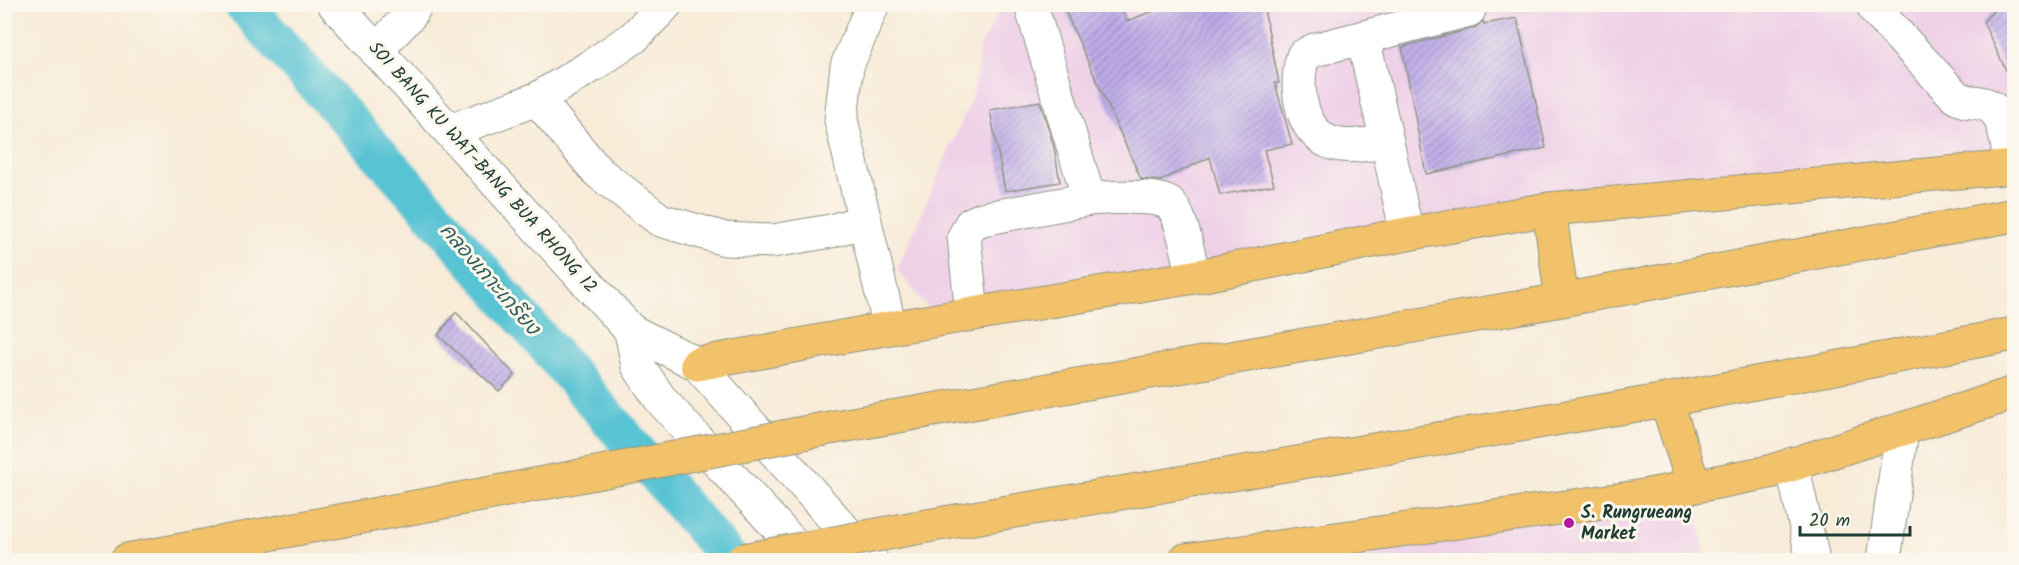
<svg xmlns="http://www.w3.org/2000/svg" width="2019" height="565" viewBox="0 0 2019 565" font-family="Kalam,'Playpen Sans Thai',sans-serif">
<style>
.built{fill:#eed0e7}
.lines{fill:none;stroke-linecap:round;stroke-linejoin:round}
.canal{stroke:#58c3d3;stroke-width:39}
.building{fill:url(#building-hatch)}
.minor-casing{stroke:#8c9486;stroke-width:35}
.major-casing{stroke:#8c9486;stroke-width:35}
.minor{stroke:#fff;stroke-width:33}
.major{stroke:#f2c26a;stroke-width:33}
.major-bridge-casing{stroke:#8c9486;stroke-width:35;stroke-linecap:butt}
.major-bridge{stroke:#f2c26a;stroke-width:33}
.poi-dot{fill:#b5179e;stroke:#fbf7ec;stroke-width:2}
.labels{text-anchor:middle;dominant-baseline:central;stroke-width:6;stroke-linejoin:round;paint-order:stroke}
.street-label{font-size:18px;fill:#1f3d34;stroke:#fbf7ec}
.poi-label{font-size:18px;font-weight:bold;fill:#1f3d34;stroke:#fbf7ec;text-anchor:start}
.water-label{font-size:20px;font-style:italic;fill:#2d5e5c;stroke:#fbf7ec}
</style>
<defs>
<pattern id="building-hatch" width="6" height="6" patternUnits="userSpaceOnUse" patternTransform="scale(1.5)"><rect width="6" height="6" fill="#beace8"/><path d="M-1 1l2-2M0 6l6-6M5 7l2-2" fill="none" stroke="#9a8dbd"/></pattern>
</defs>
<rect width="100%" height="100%" fill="#fbf7ec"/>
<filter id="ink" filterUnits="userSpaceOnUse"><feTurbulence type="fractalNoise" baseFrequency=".0167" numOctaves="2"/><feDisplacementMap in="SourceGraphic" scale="12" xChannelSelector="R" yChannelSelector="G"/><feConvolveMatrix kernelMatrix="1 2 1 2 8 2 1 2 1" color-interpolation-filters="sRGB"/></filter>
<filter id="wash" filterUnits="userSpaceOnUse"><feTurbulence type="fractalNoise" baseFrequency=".008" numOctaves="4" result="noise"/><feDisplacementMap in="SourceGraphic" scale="24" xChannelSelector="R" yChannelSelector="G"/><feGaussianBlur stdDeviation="1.35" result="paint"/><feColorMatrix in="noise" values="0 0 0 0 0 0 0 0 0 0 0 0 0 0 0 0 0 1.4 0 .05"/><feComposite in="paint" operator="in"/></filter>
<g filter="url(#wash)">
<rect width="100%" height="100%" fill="#f8ebd8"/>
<!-- built -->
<g class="built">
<path d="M1003 5H2014V168L1485 220 938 320 897 270 971 100 977 73 979 48Z"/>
<path d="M1694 486 1705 560H1185Z"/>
</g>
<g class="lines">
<!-- canal -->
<path class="canal" d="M243 4 427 207 730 560"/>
</g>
<g id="blocks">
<!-- building -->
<g class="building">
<path d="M1062 4H1120L1127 21 1172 4H1263L1279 83H1275L1292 144 1264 150 1274 185 1220 195 1210 157 1160 181 1141 179Z"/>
<path d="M2000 4H2014V87L1983 22Z"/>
<path d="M1517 18 1546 148 1426 174 1402 47 1474 28 1483 21 1484 24Z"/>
<path d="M1040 101 1054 147 1060 182 1005 191 990 110Z"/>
<path d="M456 312 515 375 499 391 438 335Z"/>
</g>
</g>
</g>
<g filter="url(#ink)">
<use href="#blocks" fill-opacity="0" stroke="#8c9486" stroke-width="1.5"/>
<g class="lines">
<!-- minor casing -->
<g class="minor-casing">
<g id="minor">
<path d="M334 4 631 331 697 364 871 560"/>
<path d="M873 4 847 66 841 120 890 328"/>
<path d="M1875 10 1955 96C1968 105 1975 100 1987 105 2007 113 2007 149 2011 167"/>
<path d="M1033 12 1089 199C1107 198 1153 194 1168 203 1182 211 1189 260 1194 277"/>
<path d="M1363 38 1387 142"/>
<path d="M376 51 410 15 416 4"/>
<path d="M537 99 598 172 660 220 725 239 773 241 831 231 865 221"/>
<path d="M450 131 537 99 593 65 634 37 666 4"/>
<path d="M1407 234 1387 142C1373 143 1355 147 1341 145 1301 141 1293 88 1303 56L1314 50 1469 10"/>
<path d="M972 314 964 237 971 224 982 219 1089 199"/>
<path d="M631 331 638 366 661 400 808 560"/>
<path d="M1792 464 1813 560"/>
<path d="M1884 560 1902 429"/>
</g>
</g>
<!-- major casing -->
<g class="major-casing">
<g id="major">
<path d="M1549 209 1562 300"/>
<path d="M697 364 890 328 1194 277 1407 234 1549 209 2014 167"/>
<path d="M1666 400 1694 486"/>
<path d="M824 429 1562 300 2014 215"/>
<path d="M915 528 1666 400 2014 334"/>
<path d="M127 560 492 493"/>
<path d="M1185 560 1638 497 1769 472 2014 393"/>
</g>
</g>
<!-- minor -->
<use href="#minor" class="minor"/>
<!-- major -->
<use href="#major" class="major"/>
<!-- major-bridge casing -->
<g class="major-bridge-casing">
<g id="major-bridge">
<path d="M492 493 824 429"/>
<path d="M743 560 915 528"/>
</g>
</g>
<!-- major-bridge -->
<use href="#major-bridge" class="major-bridge"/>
</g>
</g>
<!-- markers -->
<circle class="poi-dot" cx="1569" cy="523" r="6"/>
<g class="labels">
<!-- street labels -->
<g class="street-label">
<text transform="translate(482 168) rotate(48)">SOI BANG KU WAT-BANG BUA RHONG 12</text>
</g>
<!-- poi labels -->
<g class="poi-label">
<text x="1581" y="513">S. Rungrueang<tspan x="1581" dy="21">Market</tspan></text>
</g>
<!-- water labels -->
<g class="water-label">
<text transform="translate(489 280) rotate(49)">คลองเกาะเกรียง</text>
</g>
</g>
<!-- margin -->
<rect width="2019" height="565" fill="none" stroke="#fbf7ec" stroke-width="24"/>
<!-- scale -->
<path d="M1800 526v9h110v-9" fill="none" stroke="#1f3d34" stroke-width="3"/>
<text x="1809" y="526" font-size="18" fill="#1f3d34" stroke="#fbf7ec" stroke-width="4.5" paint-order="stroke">20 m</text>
</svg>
